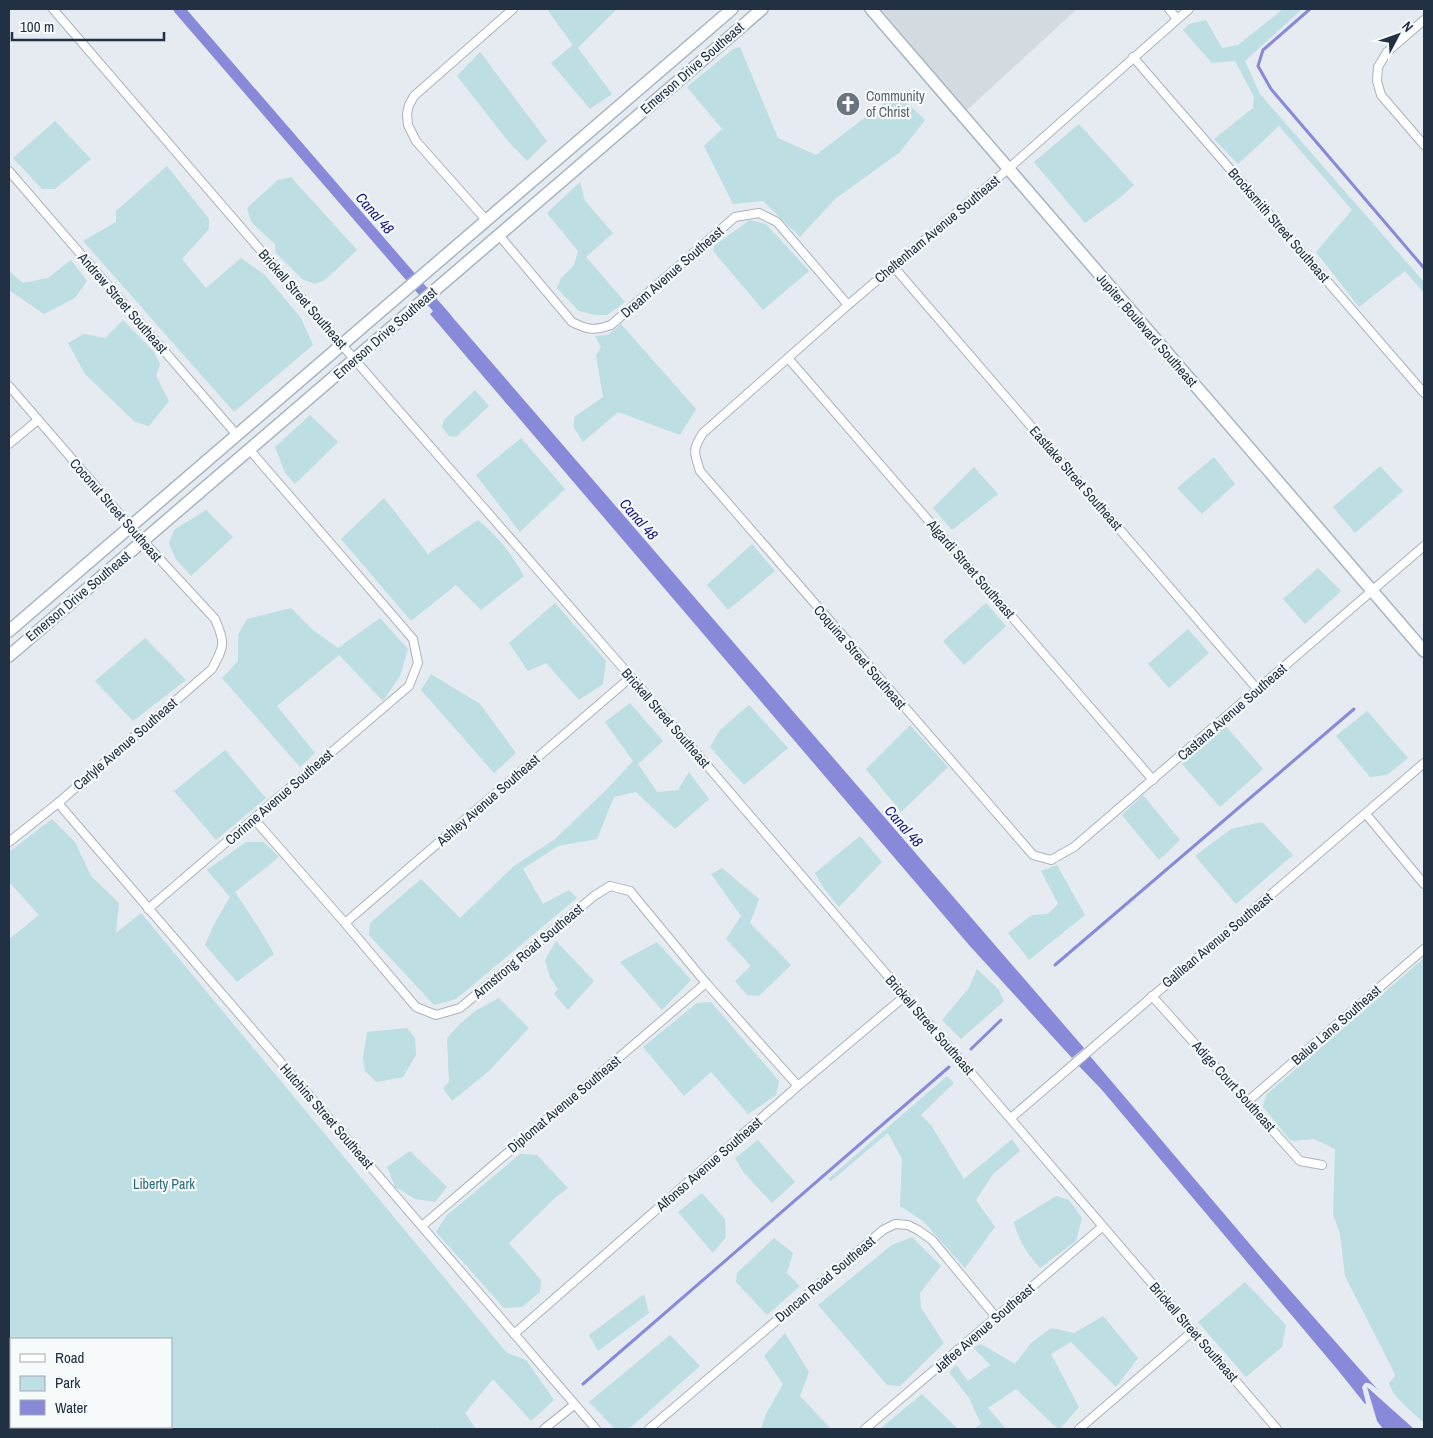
<svg xmlns="http://www.w3.org/2000/svg" width="1433" height="1438" viewBox="0 0 1433 1438" font-family="'Archivo Narrow',sans-serif">
<style>
.built{fill:#d3dbe0}
.green{fill:#bddee2;fill-rule:evenodd}
.water{fill:#8989d9}
.lines{fill:none;stroke-linecap:round;stroke-linejoin:round}
.stream{stroke:#8989d9;stroke-width:3}
.canal{stroke:#8989d9;stroke-width:11}
.street-casing{stroke:#aab3bc;stroke-width:10}
.secondary-casing{stroke:#a8b5c2;stroke-width:14}
.street{stroke:#fff;stroke-width:8}
.secondary{stroke:#fff;stroke-width:11}
.labels{text-anchor:middle;dominant-baseline:central;stroke-width:4.5;stroke-linejoin:round;paint-order:stroke}
.street-label{font-size:14px;fill:#223044;stroke:#f7fafb}
.worship-label{font-size:14px;fill:#5b616d;stroke:#f7fafb;text-anchor:start}
.park-label{font-size:14px;fill:#286b7f;stroke:#f7fafb}
.water-label{font-size:15px;font-style:italic;fill:#171587;stroke:#f7fafb}
</style>
<rect width="100%" height="100%" fill="#e5ebf0"/>
<!-- built -->
<path class="built" d="M881 9H1077L966 111Z"/>
<!-- green -->
<g class="green">
<path d="M549 9H617L578 48 612 94 590 109 551 63 573 45 548 11Z"/>
<path d="M1283 9H1302L1245 61 1260 94 1424 282V293L1405 271 1359 307 1316 252 1352 210 1279 126 1238 164 1214 139 1253 108 1254 97 1235 61 1212 63 1183 30 1189 24 1206 20 1222 48 1238 45Z"/>
<path d="M740 47 778 138 816 155 897 93 925 120 900 152 835 199 800 237 763 201 733 204 704 146 722 129 687 87 733 49Z"/>
<path d="M480 52 547 141 527 161 507 140 457 76Z"/>
<path d="M55 121 91 159 55 189H42L13 158Z"/>
<path d="M1079 124 1134 185 1117 200 1085 223 1034 162Z"/>
<path d="M167 166 209 219V229L182 259 206 288 241 258 265 275 301 318 313 345 234 412 83 241 116 222V211Z"/>
<path d="M291 177 357 250 325 280 315 284 302 279 276 253 275 244 251 222 247 208 278 180Z"/>
<path d="M580 182 585 201 613 233 586 257 625 302 607 315H595L579 311 557 288 561 278 574 265 578 251 547 213Z"/>
<path d="M750 220 766 224 809 271 763 310 713 251 715 245Z"/>
<path d="M71 260 87 281 75 298 44 314 9 290V271L23 283 48 278Z"/>
<path d="M123 320 154 352 160 364 156 376 169 401 149 426 135 422 85 374 68 343 84 334 105 338Z"/>
<path d="M621 324 696 409 680 435 618 412 583 442 574 428V417L603 397 596 355 601 347 595 336 608 335Z"/>
<path d="M475 390 489 406 456 437 449 436 442 427 444 420Z"/>
<path d="M310 415 338 442 295 484 285 473 275 447Z"/>
<path d="M521 438 565 489 520 532 476 475Z"/>
<path d="M1214 457 1235 484 1202 514 1177 488Z"/>
<path d="M1380 466 1403 491 1355 533 1333 507Z"/>
<path d="M974 467 998 494 952 530 933 508Z"/>
<path d="M384 498 428 554 478 520C498 537 511 553 524 576L481 610 456 585 411 621 341 539Z"/>
<path d="M206 510 233 537 191 576 175 558 169 543 174 530Z"/>
<path d="M752 544 775 571 728 610 707 585Z"/>
<path d="M1318 568 1341 591 1305 624 1283 599Z"/>
<path d="M555 603 606 661 603 684 579 700 546 663 528 671 509 643Z"/>
<path d="M986 603 1006 626 964 665 943 641Z"/>
<path d="M291 608 313 630 338 648 380 618 408 649 400 676 383 701 339 655 277 706 315 753 300 767 222 678 238 661V635L247 619Z"/>
<path d="M1188 629 1209 653 1169 688 1148 664Z"/>
<path d="M145 638 186 680 133 721 95 681Z"/>
<path d="M431 674 480 704 516 753 494 773 421 690Z"/>
<path d="M630 703 663 741 638 764 657 792 678 790 689 772 709 799 675 829 636 792 614 797 597 839 558 846 523 869 543 904 569 890 577 898 456 999 434 1005 369 935 370 923 421 879 460 918 514 866 555 839 607 789 633 761 605 722Z"/>
<path d="M749 705 788 748 744 785 710 747 720 730Z"/>
<path d="M1367 711 1408 758 1387 775 1370 777 1336 736Z"/>
<path d="M910 725 948 767 901 812 866 769Z"/>
<path d="M1225 725 1263 769 1220 807 1182 764Z"/>
<path d="M225 750 266 798 216 840 174 791Z"/>
<path d="M1143 795 1180 840 1159 860 1122 815Z"/>
<path d="M52 819 75 842 91 876 119 903 116 933 141 913 507 1353 526 1360 554 1400 531 1421 493 1379 465 1413 476 1429H439L437 1427 435 1429H9V939L39 915 9 882V852ZM171 1339V1427H11V1339Z"/>
<path d="M1262 822 1293 855 1236 904 1195 856 1231 829Z"/>
<path d="M860 836 882 862 839 907 823 887 815 873Z"/>
<path d="M246 842H264L279 857 235 892 259 928 274 954 237 982 205 945 214 924 230 897 207 870Z"/>
<path d="M1057 865 1085 915 1029 960 1008 933 1032 915 1048 914 1058 904 1041 871Z"/>
<path d="M722 868 759 899 750 923 791 965 759 996 747 995 735 981 751 966 726 939 741 916 711 874Z"/>
<path d="M556 941 594 981 568 1010 554 994 558 989 550 977 545 960Z"/>
<path d="M657 942 691 980 662 1010 620 962Z"/>
<path d="M1424 958V1423C1413 1412 1393 1398 1389 1383L1395 1376 1394 1372 1345 1276 1340 1234 1333 1214 1335 1149 1314 1139 1293 1141 1290 1140 1263 1107 1266 1095Z"/>
<path d="M977 969 999 990 1004 1001 961 1039 942 1020 969 988Z"/>
<path d="M499 998 529 1028 489 1071 452 1101 443 1088 449 1082 447 1038 459 1025 475 1011Z"/>
<path d="M711 1002 779 1081 776 1095 748 1114 711 1072 684 1096 643 1047 697 1003Z"/>
<path d="M407 1028 415 1038 416 1055 403 1077 376 1082 365 1071 363 1057 367 1032Z"/>
<path d="M947 1076 954 1083 921 1115 931 1125 964 1179 1012 1139 1020 1151 993 1174 976 1200 995 1227 965 1268 923 1221 900 1206 902 1159 888 1133 831 1181 828 1179Z"/>
<path d="M758 1140 795 1182 772 1203 744 1173 735 1158Z"/>
<path d="M410 1151 447 1187 435 1202 415 1199 395 1187 387 1167Z"/>
<path d="M520 1154 537 1155 568 1188 556 1197 509 1243 541 1280 540 1292 522 1307 504 1308 436 1232 446 1216Z"/>
<path d="M702 1193 725 1219 726 1237 713 1253 678 1212Z"/>
<path d="M1056 1196 1069 1200 1082 1218 1076 1241 1040 1268C1028 1255 1018 1240 1014 1222Z"/>
<path d="M912 1237 941 1266 920 1293 921 1308 944 1343 900 1386 887 1385 818 1305 892 1245Z"/>
<path d="M774 1238 793 1253 787 1273 800 1286 767 1315 736 1282 737 1273Z"/>
<path d="M1245 1282 1286 1325 1282 1347 1246 1377 1198 1322Z"/>
<path d="M644 1294 649 1313 598 1351 589 1335Z"/>
<path d="M1103 1316 1138 1358 1116 1387 1071 1342 1051 1354 1079 1407 1060 1429H1058L1016 1389 988 1408 1006 1429H974L981 1424 969 1398 949 1372 956 1365 968 1381 990 1365 973 1347 981 1344 1015 1364 1031 1343 1051 1328 1074 1333Z"/>
<path d="M785 1333 809 1372 800 1396 831 1429H761L766 1414 783 1384 764 1356Z"/>
<path d="M670 1335 700 1366 631 1427 627 1429H615L589 1402Z"/>
<path d="M922 1394 958 1429H880Z"/>
</g>
<!-- water -->
<g class="water">
<path d="M441 304 1084 1048 1072 1058 969 945 430 314Z"/>
<path d="M1090 1056 1265 1262 1378 1390C1374 1387 1370 1382 1365 1383L1362 1387 1366 1403 1365 1404 1337 1369 1102 1090 1079 1066Z"/>
<path d="M1367 1387 1414 1429H1383L1377 1421Z"/>
</g>
<g class="lines">
<!-- stream -->
<g class="stream">
<path d="M1310 9 1263 50 1258 66 1271 89 1424 268"/>
<path d="M1055 965 1354 709"/>
<path d="M971 1049 1001 1020"/>
<path d="M583 1384 949 1067"/>
</g>
<!-- canal -->
<path class="canal" d="M179 9 447 319"/>
<!-- street casing -->
<g class="street-casing">
<g id="street">
<path d="M53 9 355 360 631 677 1277 1429"/>
<path d="M1169 9 1177 19"/>
<path d="M1189 9 1008 169 848 305 703 433C692 450 694 452 700 471L1033 855 1051 860 1074 847 1424 546"/>
<path d="M1424 20 1387 52 1378 67 1377 81 1381 95 1424 145"/>
<path d="M1133 57 1424 393"/>
<path d="M9 171 236 434"/>
<path d="M486 220 416 141 408 125 407 114 409 105 414 96 513 9"/>
<path d="M498 234 572 322C588 330 594 331 611 325L735 217 759 213 777 222 848 305"/>
<path d="M893 266 1258 690"/>
<path d="M788 358 1153 780"/>
<path d="M9 386 143 541 215 619C226 644 224 646 212 669L58 803 9 842"/>
<path d="M9 444 38 420"/>
<path d="M58 803 596 1429"/>
<path d="M1366 814 1424 884"/>
<path d="M254 819 345 923 416 1007 436 1015 460 1008 594 896 610 886 630 891 706 983 798 1086"/>
<path d="M148 909 409 686 418 663 413 639 249 449"/>
<path d="M345 923 631 677"/>
<path d="M1152 996 1300 1161 1322 1165"/>
<path d="M1248 1101 1424 949"/>
<path d="M1011 1118 1424 763"/>
<path d="M422 1226 706 983"/>
<path d="M514 1334 798 1086 905 996"/>
<path d="M544 1429 574 1405"/>
<path d="M649 1429 883 1230 895 1224 908 1225 918 1230 932 1240 996 1317"/>
<path d="M865 1429 1102 1227"/>
<path d="M1079 1429 1193 1331"/>
</g>
</g>
<!-- secondary casing -->
<g class="secondary-casing">
<g id="secondary">
<path d="M871 9 1424 651"/>
<path d="M9 631 732 9"/>
<path d="M9 656C260 441 510 224 762 9"/>
</g>
</g>
<!-- street -->
<use href="#street" class="street"/>
<!-- secondary -->
<use href="#secondary" class="secondary"/>
</g>
<!-- icons -->
<defs>
<g id="church-disc" transform="scale(1.25)"><circle r="9.5" fill="#6b7280" stroke="#f7fafb"/><path d="M-1.2-6h2.4v3.5h3.3v2.4h-3.3V6h-2.4V-.1h-3.3v-2.4h3.3Z" fill="#fff"/></g>
</defs>
<g fill-rule="evenodd">
<use href="#church-disc" x="848" y="104"/>
</g>
<g class="labels">
<!-- street labels -->
<g class="street-label">
<text transform="translate(692 68) rotate(-41)">Emerson Drive Southeast</text>
<text transform="translate(1279 225) rotate(49)">Brocksmith Street Southeast</text>
<text transform="translate(937 229) rotate(-40)">Cheltenham Avenue Southeast</text>
<text transform="translate(672 272) rotate(-41)">Dream Avenue Southeast</text>
<text transform="translate(303 299) rotate(49)">Brickell Street Southeast</text>
<text transform="translate(123 303) rotate(49)">Andrew Street Southeast</text>
<text transform="translate(1147 330) rotate(49)">Jupiter Boulevard Southeast</text>
<text transform="translate(385 333) rotate(-41)">Emerson Drive Southeast</text>
<text transform="translate(1076 478) rotate(49)">Eastlake Street Southeast</text>
<text transform="translate(116 510) rotate(49)">Coconut Street Southeast</text>
<text transform="translate(971 569) rotate(49)">Algardi Street Southeast</text>
<text transform="translate(78 596) rotate(-40)">Emerson Drive Southeast</text>
<text transform="translate(860 657) rotate(49)">Coquina Street Southeast</text>
<text transform="translate(1232 712) rotate(-41)">Castana Avenue Southeast</text>
<text transform="translate(666 718) rotate(49)">Brickell Street Southeast</text>
<text transform="translate(125 744) rotate(-41)">Carlyle Avenue Southeast</text>
<text transform="translate(279 797) rotate(-41)">Corinne Avenue Southeast</text>
<text transform="translate(488 800) rotate(-41)">Ashley Avenue Southeast</text>
<text transform="translate(1217 940) rotate(-40)">Galilean Avenue Southeast</text>
<text transform="translate(528 951) rotate(-40)">Armstrong Road Southeast</text>
<text transform="translate(930 1025) rotate(49)">Brickell Street Southeast</text>
<text transform="translate(1336 1025) rotate(-41)">Balue Lane Southeast</text>
<text transform="translate(1234 1086) rotate(48)">Adige Court Southeast</text>
<text transform="translate(564 1104) rotate(-40)">Diplomat Avenue Southeast</text>
<text transform="translate(327 1116) rotate(49)">Hutchins Street Southeast</text>
<text transform="translate(709 1164) rotate(-41)">Alfonso Avenue Southeast</text>
<text transform="translate(825 1279) rotate(-40)">Duncan Road Southeast</text>
<text transform="translate(984 1328) rotate(-41)">Jaffee Avenue Southeast</text>
<text transform="translate(1194 1332) rotate(49)">Brickell Street Southeast</text>
</g>
<!-- worship labels -->
<g class="worship-label">
<text x="866" y="96">Community<tspan x="866" dy="16">of Christ</tspan></text>
</g>
<!-- park labels -->
<g class="park-label">
<text x="164" y="1184">Liberty Park</text>
</g>
<!-- water labels -->
<g class="water-label">
<text transform="translate(375 213) rotate(49)">Canal 48</text>
<text transform="translate(639 519) rotate(49)">Canal 48</text>
<text transform="translate(904 826) rotate(49)">Canal 48</text>
</g>
</g>
<!-- border -->
<rect width="1433" height="1438" fill="none" stroke="#223044" stroke-width="20"/>
<!-- legend -->
<rect x="10" y="1338" width="162" height="90" fill="#f7fafb" stroke="#a2a9b2"/>
<rect x="20" y="1354" width="25" height="8" fill="#ffffff" stroke="#a2a9b2"/>
<text x="55" y="1363" font-size="15" fill="#223044">Road</text>
<rect x="20" y="1376" width="25" height="15" fill="#bddee2" stroke="#a2a9b2"/>
<text x="55" y="1388" font-size="15" fill="#223044">Park</text>
<rect x="20" y="1400" width="25" height="15" fill="#8989d9" stroke="#a2a9b2"/>
<text x="55" y="1413" font-size="15" fill="#223044">Water</text>
<!-- north arrow -->
<g transform="translate(1398 35) rotate(49)" stroke="#f7fafb" stroke-width="4" paint-order="stroke">
<path d="M0-4L9 19L0 12L-9 19Z" fill="#223044"/>
<text y="-8" font-size="14" font-weight="bold" text-anchor="middle" fill="#223044">N</text>
</g>
<!-- scale -->
<path d="M12 32v8h152v-8" fill="none" stroke="#223044" stroke-width="2.5"/>
<text x="20" y="32" font-size="15" fill="#223044" stroke="#f7fafb" stroke-width="4" paint-order="stroke">100 m</text>
</svg>
